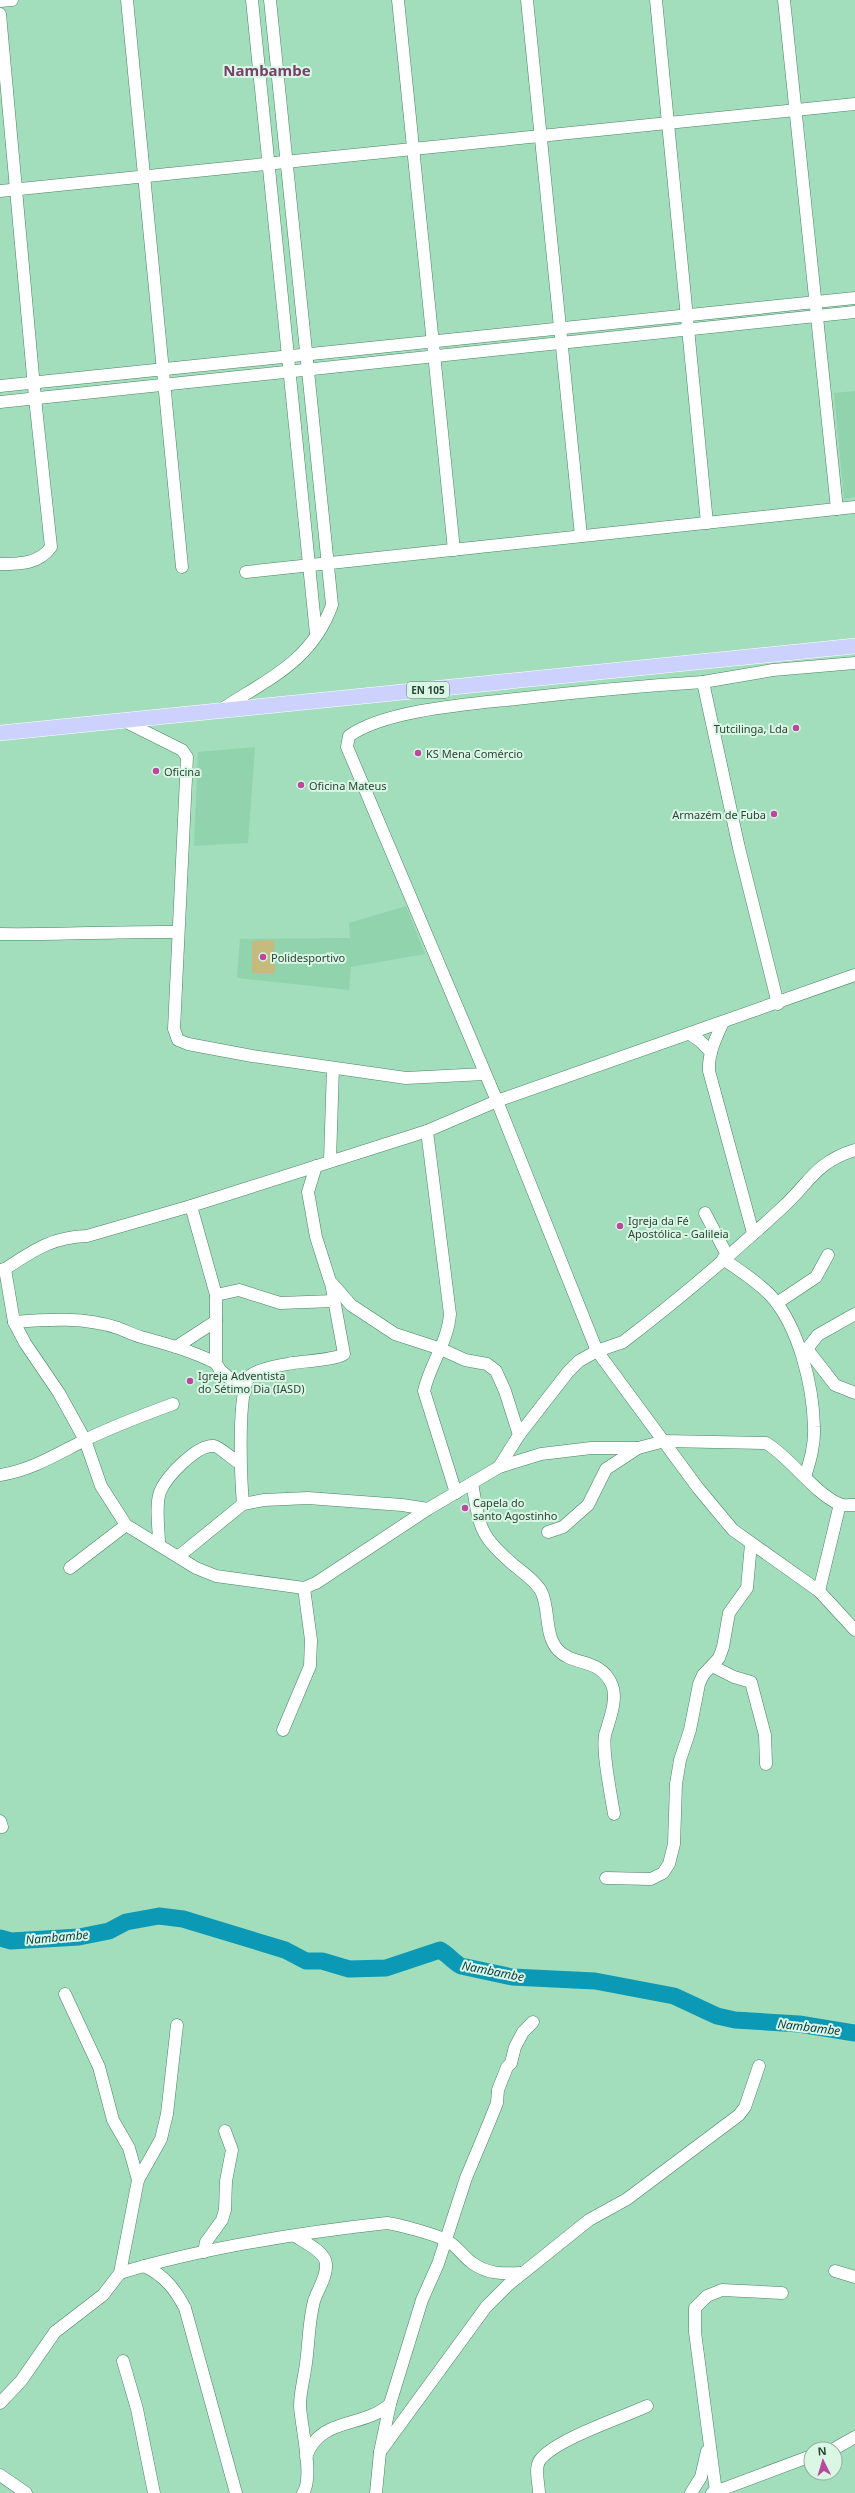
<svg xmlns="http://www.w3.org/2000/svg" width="855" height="2493" viewBox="0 0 855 2493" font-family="'Noto Sans',sans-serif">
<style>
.built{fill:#91d3ad}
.green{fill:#c6ba7d}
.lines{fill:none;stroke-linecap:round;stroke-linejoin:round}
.river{stroke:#0b99b6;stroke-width:17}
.minor-casing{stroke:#4a8364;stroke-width:13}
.major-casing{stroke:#fff;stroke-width:16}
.minor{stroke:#fff;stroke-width:12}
.major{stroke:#cdd1fd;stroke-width:15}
.poi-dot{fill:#bc479f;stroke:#daf7e5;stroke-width:1.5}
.labels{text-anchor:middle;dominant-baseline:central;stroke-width:4;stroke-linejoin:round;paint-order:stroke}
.shield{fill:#daf7e5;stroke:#5f796a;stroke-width:1}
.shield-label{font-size:10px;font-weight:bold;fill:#2a4335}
.poi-label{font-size:11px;fill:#2a4335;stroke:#daf7e5;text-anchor:start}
.water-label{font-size:12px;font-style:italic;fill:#043b48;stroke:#daf7e5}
.district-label{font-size:15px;font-weight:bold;fill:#7a3f6a;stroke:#daf7e5}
</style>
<rect width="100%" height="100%" fill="#a2debb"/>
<!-- built -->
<g class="built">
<path d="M855 391V497L844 499 834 393Z"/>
<path d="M255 747 248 843 194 846 198 752Z"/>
<path d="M406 906 425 954 351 967 349 990 237 978 240 939 350 938 349 923Z"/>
</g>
<!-- green -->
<path class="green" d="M274 940 275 973H252V941Z"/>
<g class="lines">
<!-- river -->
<path class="river" d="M0 1938 11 1941 79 1937 109 1931 126 1922 159 1916 183 1919 285 1950 306 1961H322L349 1969 386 1968 440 1950C449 1955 453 1962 461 1966L512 1977 595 1981 674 1996 717 2016 735 2020 799 2024 855 2033"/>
<!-- minor casing -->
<g class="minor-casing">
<g id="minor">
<path d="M127 0 182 567"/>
<path d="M252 0 316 634"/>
<path d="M398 0 454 550"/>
<path d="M527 0 581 536"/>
<path d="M656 0 707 523"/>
<path d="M784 0 837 509"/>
<path d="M0 1 12 0"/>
<path d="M0 14 35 398 51 547C39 564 20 564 0 564"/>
<path d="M0 191 855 104"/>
<path d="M0 386 855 298"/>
<path d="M0 402 855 312"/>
<path d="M246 572 855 507"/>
<path d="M703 682 773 670 855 663"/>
<path d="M219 711C267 679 311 663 332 605L270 0"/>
<path d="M124 721 182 750 187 757 174 1029 178 1040 188 1044 252 1056 406 1078 484 1074"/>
<path d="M0 934C60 935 119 931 178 932"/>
<path d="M778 1004 739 848 703 682C640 686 578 692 516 699 470 704 385 710 349 736L347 747 497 1101 597 1351 698 1488 733 1530 819 1591 855 1630"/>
<path d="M723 1022C716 1038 708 1053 709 1071L753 1233"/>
<path d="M690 1034 700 1041 711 1052"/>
<path d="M427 1131 450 1314C448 1342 430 1364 424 1391L456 1493"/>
<path d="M330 1160 333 1068"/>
<path d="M316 1166 308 1192 316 1237 330 1281 351 1305 395 1334 441 1349 465 1360 487 1364 496 1371 505 1391 519 1435"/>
<path d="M191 1206 216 1295V1363L220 1370 245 1392"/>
<path d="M705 1213 727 1255"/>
<path d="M723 1259C739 1270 757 1281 771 1296 799 1327 813 1386 814 1427 815 1444 810 1461 805 1477"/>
<path d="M5 1269 14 1322 25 1343 59 1393 85 1440 101 1486 126 1525 196 1568 216 1576 304 1588 316 1583 428 1509 499 1467 519 1435 568 1372 579 1361 597 1351 623 1342C678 1300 732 1254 783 1207 810 1182 816 1162 855 1150"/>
<path d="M0 1270 5 1269C34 1250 52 1237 87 1236L191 1206 427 1131 497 1101 855 975"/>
<path d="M216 1295 239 1290 280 1303 334 1301"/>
<path d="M777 1303 816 1277 828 1255"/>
<path d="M14 1322C49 1319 85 1317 118 1328 126 1331 133 1335 141 1337 167 1344 192 1351 216 1363"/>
<path d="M176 1347 216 1321"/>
<path d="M807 1349 835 1385 855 1393"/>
<path d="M803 1354 818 1335 855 1314"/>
<path d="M499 1467 541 1454 591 1448H638L665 1441 766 1443C791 1458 813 1492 839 1504 843 1506 850 1505 855 1505"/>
<path d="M0 1475C32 1470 57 1454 85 1440 114 1426 143 1415 173 1404"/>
<path d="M472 1483C480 1528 479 1536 515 1566 524 1573 536 1582 541 1591 550 1608 544 1635 558 1650 574 1667 600 1657 612 1685 618 1699 609 1721 605 1735 602 1752 611 1795 614 1814"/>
<path d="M243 1504C241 1481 237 1394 249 1377 255 1369 283 1365 293 1363 305 1361 335 1360 344 1354L331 1283"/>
<path d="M548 1532 563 1527 588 1505 606 1469 638 1448"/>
<path d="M159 1544C159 1528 155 1506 160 1492 166 1477 197 1444 214 1446 218 1446 234 1460 239 1463"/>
<path d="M179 1556 243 1504 264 1500 308 1498 402 1505 428 1509"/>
<path d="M70 1568 126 1525"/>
<path d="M819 1591 840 1504"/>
<path d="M712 1666 734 1677 751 1682 765 1735 766 1764"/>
<path d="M283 1730 310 1666 311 1640 304 1588"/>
<path d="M0 1821 2 1827"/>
<path d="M606 1878 651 1879 663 1873 669 1864 674 1844 676 1784 680 1760 690 1730 699 1684 703 1675 719 1658 723 1647 729 1613 747 1588 751 1544"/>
<path d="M65 1994 99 2067 113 2120 129 2148 138 2180"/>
<path d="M295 2236C304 2242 326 2252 326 2264 327 2277 318 2289 314 2301 308 2324 309 2347 305 2370 303 2383 300 2393 300 2406 301 2426 314 2478 303 2493"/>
<path d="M204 2252 206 2242 222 2220 225 2210 226 2181 232 2150 225 2131"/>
<path d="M144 2266C164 2275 175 2289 185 2308L236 2493"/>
<path d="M835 2271 855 2277"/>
<path d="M120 2273C206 2247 297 2233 387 2223 401 2225 433 2234 446 2240 456 2245 463 2256 471 2262 486 2274 503 2274 521 2273"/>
<path d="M123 2361 137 2409 154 2493"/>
<path d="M0 2403 21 2381 55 2332 103 2295 120 2273 138 2180 161 2139 167 2114 177 2025"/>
<path d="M834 2449 855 2437"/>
<path d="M380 2452 486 2307 508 2285 589 2220 627 2199 739 2115 745 2107 759 2066"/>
<path d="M306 2457C320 2416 363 2429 390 2404"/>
<path d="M0 2475 26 2493"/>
<path d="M716 2492 695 2332V2308L707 2296 722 2290 782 2293"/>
<path d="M376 2493 380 2452 390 2404 422 2300 438 2264 466 2178 489 2123 497 2103 498 2090 507 2067 511 2063 515 2047 523 2032 533 2022"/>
<path d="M539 2493C539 2484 534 2468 540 2460 556 2439 621 2418 647 2406"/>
<path d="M691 2493 701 2477 707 2451"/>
<path d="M712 2493 811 2456"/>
</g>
</g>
<!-- major casing -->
<g class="major-casing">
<path id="major" d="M0 733 855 646"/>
</g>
<!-- minor -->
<use href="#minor" class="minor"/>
<!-- major -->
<use href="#major" class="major"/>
</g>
<!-- markers -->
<g class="poi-dot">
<circle cx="796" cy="728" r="4"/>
<circle cx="418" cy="753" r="4"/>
<circle cx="156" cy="771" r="4"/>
<circle cx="301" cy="785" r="4"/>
<circle cx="774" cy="814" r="4"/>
<circle cx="263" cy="957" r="4"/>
<circle cx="620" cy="1226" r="4"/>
<circle cx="190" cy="1381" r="4"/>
<circle cx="465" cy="1508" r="4"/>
</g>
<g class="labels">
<!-- shield labels -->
<rect class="shield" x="407" y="682" width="42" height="16" rx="3"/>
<g class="shield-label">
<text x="428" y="690">EN 105</text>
</g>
<!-- poi labels -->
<g class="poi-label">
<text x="788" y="728" text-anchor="end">Tutcilinga, Lda</text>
<text x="426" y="753">KS Mena Comércio</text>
<text x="164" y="771">Oficina</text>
<text x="309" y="785">Oficina Mateus</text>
<text x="766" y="814" text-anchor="end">Armazém de Fuba</text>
<text x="271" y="957">Polidesportivo</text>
<text x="628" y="1220">Igreja da Fé<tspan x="628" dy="13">Apostólica - Galileia</tspan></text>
<text x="198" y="1375">Igreja Adventista<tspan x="198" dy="13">do Sétimo Dia (IASD)</tspan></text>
<text x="473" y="1502">Capela do<tspan x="473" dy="13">santo Agostinho</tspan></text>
</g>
<!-- water labels -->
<g class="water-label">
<text transform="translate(57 1937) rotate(-5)">Nambambe</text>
<text transform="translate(493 1971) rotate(11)">Nambambe</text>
<text transform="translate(809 2027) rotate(7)">Nambambe</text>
</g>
<!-- district labels -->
<g class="district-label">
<text x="267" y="70">Nambambe</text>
</g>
</g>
<!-- north arrow -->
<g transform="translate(823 2461) rotate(355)"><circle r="19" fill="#daf7e5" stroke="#94af9f"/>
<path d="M0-3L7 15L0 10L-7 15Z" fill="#bc479f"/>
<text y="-6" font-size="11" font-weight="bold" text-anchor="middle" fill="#2a4335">N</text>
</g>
</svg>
